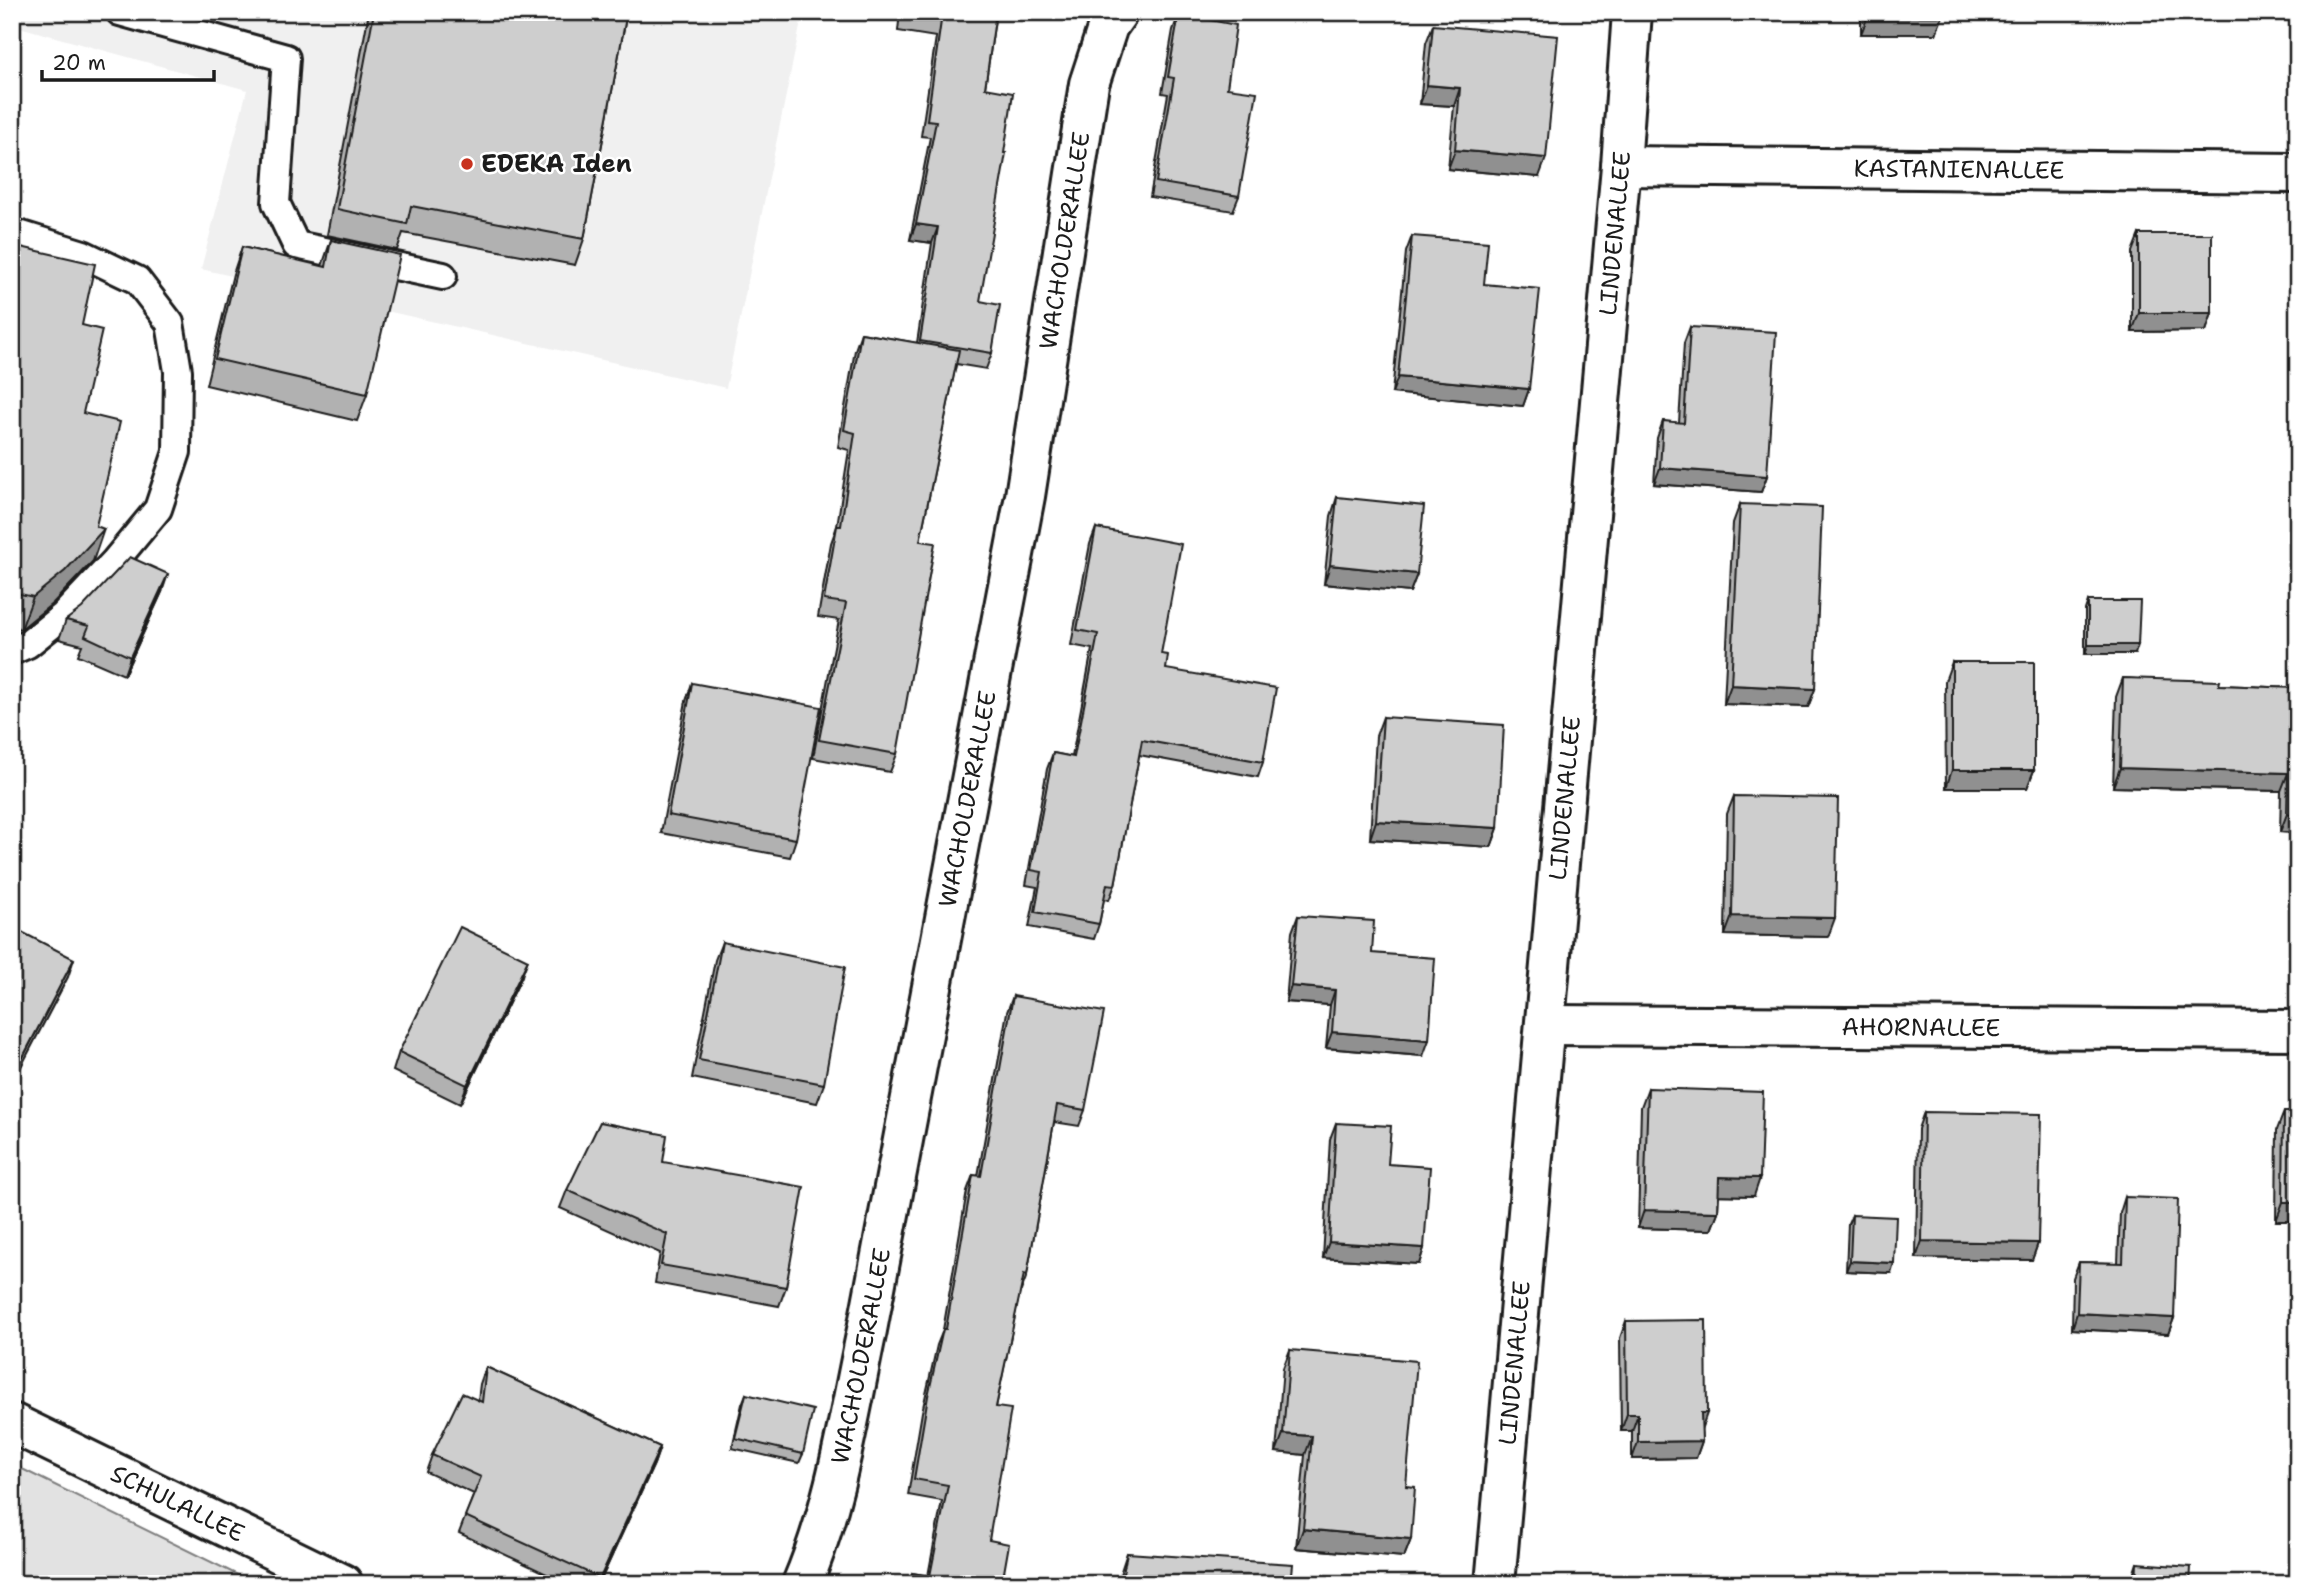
<svg xmlns="http://www.w3.org/2000/svg" width="2310" height="1596" viewBox="0 0 2310 1596" font-family="'Shantell Sans',sans-serif">
<style>
.built{fill:#f0f0f0}
.green{fill:#e2e2e2;stroke:#7f7f7f;stroke-width:2}
.lines{fill:none;stroke-linecap:round;stroke-linejoin:round}
.service-casing{stroke:#1c1c1c;stroke-width:32}
.minor-casing{stroke:#1c1c1c;stroke-width:44}
.service{stroke:#fff;stroke-width:26}
.minor{stroke:#fff;stroke-width:38}
.wall{fill:#b1b1b1;stroke:#1c1c1c;stroke-width:2}
.shaded-wall{fill:#909090;stroke:#1c1c1c;stroke-width:2}
.building{fill:#cecece;stroke:#1c1c1c;stroke-width:2}
.poi-dot{fill:#c8321e;stroke:#fff;stroke-width:2.5}
.labels{text-anchor:middle;dominant-baseline:central;stroke-width:5;stroke-linejoin:round;paint-order:stroke}
.poi-label{font-size:24px;font-weight:bold;fill:#1c1c1c;stroke:#fff;text-anchor:start}
.street-label{font-size:24px;fill:#1c1c1c;stroke:#fff}
</style>
<rect width="100%" height="100%" fill="#fff"/>
<filter id="ink" filterUnits="userSpaceOnUse"><feTurbulence type="fractalNoise" baseFrequency=".0143" numOctaves="2"/><feDisplacementMap in="SourceGraphic" scale="14" xChannelSelector="R" yChannelSelector="G"/><feConvolveMatrix kernelMatrix="1 2 1 2 8 2 1 2 1" color-interpolation-filters="sRGB"/></filter>
<g filter="url(#ink)">
<!-- built -->
<path class="built" d="M12 12H803L726 388 201 269 247 90 12 25Z"/>
<!-- green -->
<path class="green" d="M12 1464 256 1584H12Z"/>
<g class="lines">
<!-- service casing -->
<g class="service-casing">
<g id="service">
<path d="M120 12 286 58 276 203 296 245 443 276"/>
<path d="M12 232 83 254 137 280 170 323 178 371 177 452 158 509 114 562 64 615 28 644 12 651"/>
</g>
</g>
<!-- minor casing -->
<g class="minor-casing">
<g id="minor">
<path id="s1" d="M1621 166 2298 173"/>
<path id="s2" d="M1545 1025 2298 1030"/>
<path id="s3" d="M12 1423 343 1584"/>
<path id="s4" d="M802 1584C836 1504 849 1415 867 1330L1025 496 1089 84 1108 26 1118 12"/>
<path id="s5" d="M1495 1584 1621 166 1632 12"/>
</g>
</g>
<!-- service -->
<use href="#service" class="service"/>
<!-- minor -->
<use href="#minor" class="minor"/>
</g>
<!-- wall -->
<g class="wall">
<path d="M369 12H627L584 239 575 265 403 233 397 250 327 235Z"/>
<path d="M900 12H996L985 88 980 301 992 353 986 369 956 364 920 541 897 754 890 772 813 758 839 620 818 617 831 543 837 526 849 450 838 447 855 350 861 333 917 343 932 243 910 240 930 137 921 136 936 37 898 31Z"/>
<path d="M1861 12H1943L1936 34H1861Z"/>
<path d="M1179 14 1227 88 1239 196 1233 211 1150 197 1168 94 1162 93 1173 30Z"/>
<path d="M1433 25 1539 177 1448 169 1454 106 1420 104 1426 43Z"/>
<path d="M2139 234 2212 313 2206 331 2132 332V252Z"/>
<path d="M1412 236 1484 284 1529 389 1523 406 1392 393 1406 252Z"/>
<path d="M331 240 367 394 357 421 206 385 233 274 242 247 322 266Z"/>
<path d="M12 245 82 325 83 413 96 526 93 561 53 603 21 629 12 627Z"/>
<path d="M2298 254V407H2295L2294 265Z"/>
<path d="M1690 327 1767 476 1761 492 1654 484 1657 438 1663 421 1679 423 1684 343Z"/>
<path d="M1337 497 1417 574 1410 592 1324 584 1331 516Z"/>
<path d="M1740 504 1815 689 1808 707 1724 704 1733 523Z"/>
<path d="M1096 528 1161 654 1166 669 1263 762 1258 777 1139 755 1115 885 1109 900 1104 899 1099 924 1094 939 1029 927 1037 887 1026 885 1047 769 1053 753 1072 757 1092 649 1071 645 1090 544Z"/>
<path d="M162 592 124 675 78 655 82 645 59 639 66 620Z"/>
<path d="M2088 601 2135 654H2085V610Z"/>
<path d="M1952 662 2034 770 2027 788H1946L1945 681Z"/>
<path d="M2123 678 2219 685 2298 688V833L2280 832 2281 791 2113 787 2116 697Z"/>
<path d="M692 683 796 839 790 857 661 833 686 701Z"/>
<path d="M1383 717 1498 828 1491 847 1370 839 1376 736Z"/>
<path d="M1734 796 1828 937 1725 935 1727 814Z"/>
<path d="M1298 916 1372 953 1423 1056 1326 1048 1330 1005 1286 1002 1292 932Z"/>
<path d="M722 942 824 1084 817 1103 692 1078 715 960Z"/>
<path d="M521 978 460 1104 393 1071 399 1052Z"/>
<path d="M1013 996 1085 1110 1079 1126 1054 1122 1027 1275 1021 1291H1020L996 1407 989 1540 1002 1584H908L912 1573 928 1576 942 1501 908 1495 922 1412 937 1345 943 1330 967 1191 973 1175 978 1176 1007 1012Z"/>
<path d="M1648 1088 1754 1196 1719 1195 1718 1212 1711 1230 1638 1228 1641 1107Z"/>
<path d="M1924 1112 2038 1243 2032 1260 1916 1258 1918 1129Z"/>
<path d="M2284 1112H2298V1221H2276L2277 1130Z"/>
<path d="M1336 1123 1388 1164 1424 1248 1419 1264 1323 1258 1330 1139Z"/>
<path d="M663 1162 786 1287 779 1306 655 1283 660 1253 560 1208 567 1190Z"/>
<path d="M2125 1197 2174 1318 2168 1334 2072 1329 2073 1278 2079 1262 2118 1263 2120 1213Z"/>
<path d="M1852 1215 1891 1273 1846 1271 1848 1224Z"/>
<path d="M1626 1321 1701 1428 1702 1441 1696 1458 1632 1459V1431H1621L1620 1338Z"/>
<path d="M1290 1350 1406 1486 1411 1539 1404 1557 1296 1548 1305 1455 1276 1452 1283 1368Z"/>
<path d="M486 1367 660 1447 654 1464 599 1584H568L459 1533 474 1494 426 1472 432 1455 478 1400 480 1384Z"/>
<path d="M746 1394 803 1454 799 1463 732 1448 742 1404Z"/>
<path d="M1127 1553 1291 1584H1118L1121 1571Z"/>
<path d="M2137 1563 2190 1584H2133L2134 1572Z"/>
</g>
<!-- shaded-wall -->
<g class="shaded-wall">
<path d="M1868 16H1943L1936 34H1861Z"/>
<path d="M1427 85 1460 88 1454 106 1420 104Z"/>
<path d="M1455 150 1546 158 1539 177 1448 169Z"/>
<path d="M916 224 938 227 932 243 910 240Z"/>
<path d="M2139 313H2212L2206 331 2132 332Z"/>
<path d="M1398 377 1529 389 1523 406 1392 393Z"/>
<path d="M1660 468 1767 476 1761 492 1654 484Z"/>
<path d="M104 529 93 561 53 603 21 629 33 597Z"/>
<path d="M1330 565 1417 574 1410 592 1324 584Z"/>
<path d="M168 574 162 592 124 675 130 657Z"/>
<path d="M2088 645H2138L2135 654H2085Z"/>
<path d="M1731 685 1815 689 1808 707 1724 704Z"/>
<path d="M2120 768 2288 773 2281 791 2113 787Z"/>
<path d="M1952 770H2034L2027 788H1946Z"/>
<path d="M2287 814H2298V833L2280 832Z"/>
<path d="M1376 821 1498 828 1491 847 1370 839Z"/>
<path d="M1732 916 1835 918 1828 937 1725 935Z"/>
<path d="M74 959 68 977 12 1084V1078Z"/>
<path d="M528 960 521 978 460 1104 467 1085Z"/>
<path d="M1291 986 1335 990 1330 1005 1286 1002Z"/>
<path d="M1332 1032 1429 1040 1423 1056 1326 1048Z"/>
<path d="M1719 1177 1760 1178 1754 1196 1713 1195Z"/>
<path d="M2283 1202H2298V1221H2276Z"/>
<path d="M1644 1210 1718 1212 1711 1230 1638 1228Z"/>
<path d="M1922 1241 2038 1243 2032 1260 1916 1258Z"/>
<path d="M1329 1242 1424 1248 1419 1264 1323 1258Z"/>
<path d="M1850 1261 1894 1263 1891 1273 1846 1271Z"/>
<path d="M2077 1313 2174 1318 2168 1334 2072 1329Z"/>
<path d="M1701 1413H1707L1701 1430Z"/>
<path d="M1627 1414H1638L1632 1431H1621Z"/>
<path d="M1283 1434 1312 1436 1305 1455 1276 1452Z"/>
<path d="M1702 1441 1696 1458 1632 1459 1638 1442Z"/>
<path d="M660 1447 654 1464 599 1584H598Z"/>
<path d="M1303 1529 1411 1539 1404 1557 1296 1548Z"/>
</g>
<!-- building -->
<g class="building">
<path d="M374 12H627L584 239 411 206 407 224 337 209Z"/>
<path d="M904 12H996L985 88 1013 93 1004 153H1006L980 301 1000 305 992 353 920 341 938 227 916 224 936 121 927 120 941 21 903 15Z"/>
<rect x="1868" y="12" width="75" height="4"/>
<path d="M1179 14 1236 25 1227 88 1257 92 1239 196 1156 182 1174 78 1168 77Z"/>
<path d="M1433 25 1558 36 1546 158 1455 150 1460 88 1427 85Z"/>
<rect x="2139" y="234" width="73" height="79"/>
<path d="M1412 236 1488 242 1484 284 1540 289 1529 389 1398 377Z"/>
<path d="M331 240 400 255 367 394 215 359 242 247 326 267Z"/>
<path d="M12 245 95 264 82 325 102 330 83 413 120 422 96 526 104 529 65 571 33 597 12 592Z"/>
<path d="M1690 327 1776 332 1767 476 1660 468 1663 421 1684 423Z"/>
<path d="M861 333 959 350 920 541 935 543 897 754 819 740 846 603 824 600 837 526H841L855 433 844 430Z"/>
<path d="M1337 497 1424 506 1417 574 1330 565Z"/>
<path d="M1740 504 1822 507 1815 689 1731 685Z"/>
<path d="M1096 528 1181 544 1161 654 1168 655 1166 669 1276 688 1263 762 1142 740 1115 885 1107 884 1099 924 1035 912 1042 872 1031 870 1053 753 1074 757 1098 634 1077 630Z"/>
<path d="M130 557 168 574 130 657 85 636 89 626 66 620 82 608Z"/>
<path d="M2088 601H2140L2138 645H2088Z"/>
<rect x="1952" y="662" width="82" height="108"/>
<path d="M2123 678 2220 681 2219 685 2298 688V814H2287L2288 773 2120 768Z"/>
<path d="M692 683 821 707 796 839 668 815Z"/>
<path d="M1383 717 1504 725 1498 828 1376 821Z"/>
<path d="M1734 796 1838 798 1835 918 1732 916Z"/>
<path d="M1298 916 1374 921 1372 953 1435 958 1429 1040 1332 1032 1335 990 1291 986Z"/>
<path d="M12 927 74 959 12 1078Z"/>
<path d="M460 927 528 960 467 1085 399 1052Z"/>
<path d="M722 942 845 967 824 1084 699 1060Z"/>
<path d="M1013 996 1104 1012 1085 1110 1057 1105 1027 1275 1024 1274 996 1407 1011 1409 989 1540 1009 1544 1002 1584H910L912 1573 930 1576 948 1485 914 1479 928 1396 943 1329H946L973 1175 981 1176Z"/>
<path d="M1648 1088 1763 1092 1760 1178 1719 1177 1718 1212 1644 1210Z"/>
<path d="M1924 1112 2041 1114 2038 1243 1922 1241Z"/>
<path d="M2284 1112H2298V1202H2283Z"/>
<path d="M600 1122 667 1135 663 1162 804 1187 786 1287 661 1265 667 1234 567 1190Z"/>
<path d="M1336 1123 1391 1126 1388 1164 1430 1167 1424 1248 1329 1242Z"/>
<path d="M2125 1197 2178 1199 2174 1318 2077 1313 2079 1262 2123 1263Z"/>
<path d="M1852 1215 1896 1217 1894 1263 1850 1261Z"/>
<path d="M1706 1320 1707 1413H1701L1702 1441 1638 1442V1414H1627L1626 1321Z"/>
<path d="M1290 1350 1417 1361 1406 1486 1415 1487 1411 1539 1303 1529 1312 1436 1283 1434Z"/>
<path d="M486 1367 660 1447 600 1578 465 1516 481 1477 432 1455 462 1393 482 1402Z"/>
<path d="M746 1394 813 1410 803 1454 735 1438Z"/>
<path d="M1127 1553 1293 1564 1291 1584H1121Z"/>
<path d="M2137 1563 2191 1567 2190 1584H2136Z"/>
</g>
</g>
<!-- markers -->
<circle class="poi-dot" cx="467" cy="164" r="7"/>
<g class="labels">
<!-- poi labels -->
<g class="poi-label">
<text x="481" y="164">EDEKA Iden</text>
</g>
<!-- street labels -->
<g class="street-label">
<text stroke="none"><textPath href="#s1" startOffset="338">KASTANIENALLEE</textPath></text>
<text stroke="none"><textPath href="#s5" startOffset="1356">LINDENALLEE</textPath></text>
<text stroke="none"><textPath href="#s4" startOffset="1370">WACHOLDERALLEE</textPath></text>
<text stroke="none"><textPath href="#s5" startOffset="789">LINDENALLEE</textPath></text>
<text stroke="none"><textPath href="#s4" startOffset="803">WACHOLDERALLEE</textPath></text>
<text stroke="none"><textPath href="#s2" startOffset="376">AHORNALLEE</textPath></text>
<text stroke="none"><textPath href="#s4" startOffset="236">WACHOLDERALLEE</textPath></text>
<text stroke="none"><textPath href="#s5" startOffset="222">LINDENALLEE</textPath></text>
<text stroke="none"><textPath href="#s3" startOffset="184">SCHULALLEE</textPath></text>
</g>
</g>
<!-- margin -->
<rect width="2310" height="1596" fill="none" stroke="#fff" stroke-width="42"/>
<rect x="21" y="21" width="2268" height="1554" fill="none" stroke="#1c1c1c" stroke-width="2.5" filter="url(#ink)"/>
<!-- scale -->
<path d="M42 70v10h172v-10" fill="none" stroke="#1c1c1c" stroke-width="3.5"/>
<text x="52" y="70" font-size="21" fill="#1c1c1c" stroke="#ffffff" stroke-width="5" paint-order="stroke">20 m</text>
</svg>
